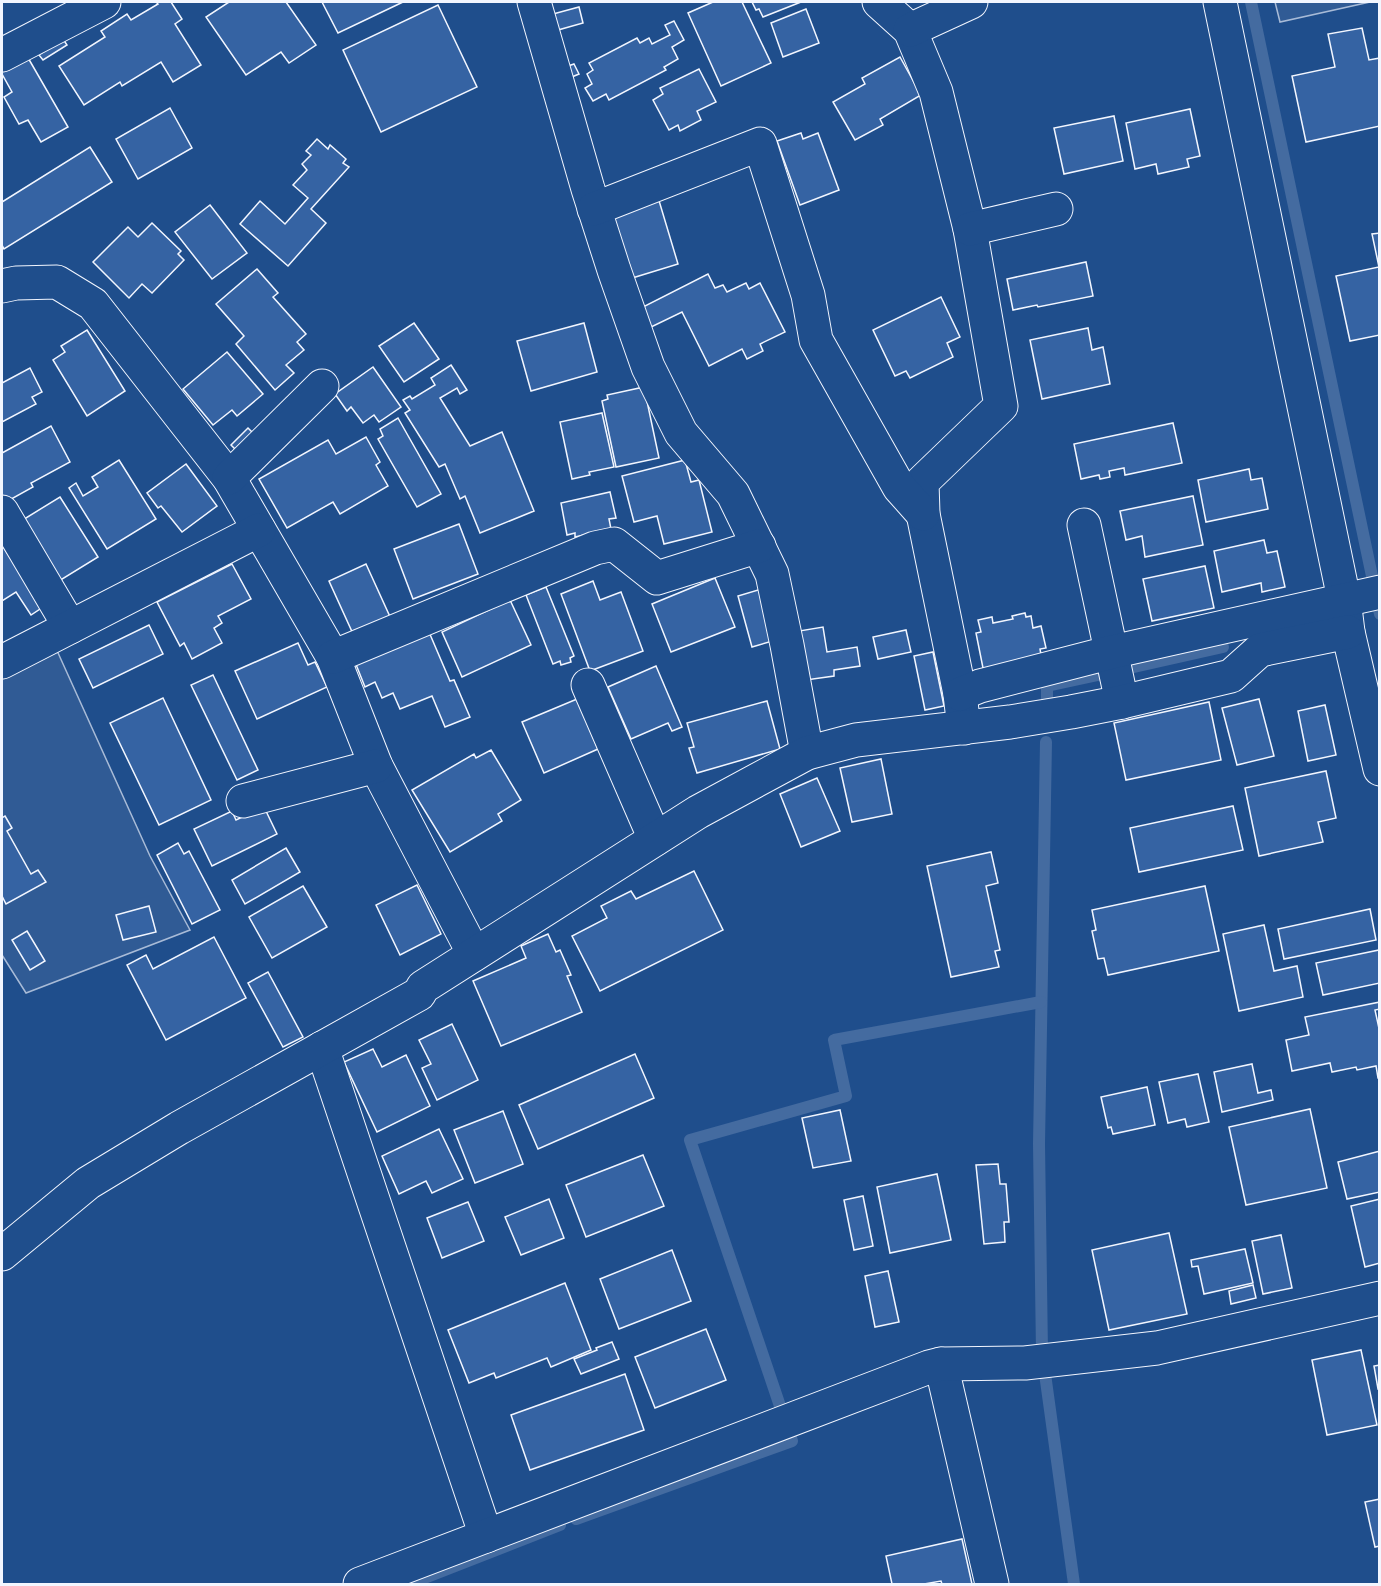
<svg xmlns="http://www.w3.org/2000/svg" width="1381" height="1586" viewBox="0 0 1381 1586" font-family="Karla,sans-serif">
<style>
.green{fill:#305b95;stroke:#a8bbd7;stroke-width:1.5}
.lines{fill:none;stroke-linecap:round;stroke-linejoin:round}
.stream{stroke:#446ba0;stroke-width:12}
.building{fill:#3563a3;stroke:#f2f6ff;stroke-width:1.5}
.street-casing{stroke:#f2f6ff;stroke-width:35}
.street{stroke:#1f4e8c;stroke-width:33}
</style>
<rect width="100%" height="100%" fill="#1f4e8c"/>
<!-- green -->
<g class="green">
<path d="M1275 2H1370L1280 22Z"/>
<path d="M54 644 150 856 190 930 26 993 2 955V673Z"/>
</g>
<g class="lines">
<!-- stream -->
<g class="stream">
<path d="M1251 2 1380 614"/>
<path d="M1134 667 1223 647"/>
<path d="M1047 703V686L1098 675"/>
<path d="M1046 742 1039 1144 1042 1352 1074 1584"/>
<path d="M781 1409 690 1140 846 1096 834 1040 1041 1002"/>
<path d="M576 1519 792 1441 790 1434"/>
<path d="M409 1584 560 1525"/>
</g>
</g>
<!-- building -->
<g class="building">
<path d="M156 2H171L182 19 175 24 201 65 173 82 161 62 122 86 120 82 84 105 59 66 105 37 101 31 127 14 131 20 158 4Z"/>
<path d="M229 2H286L316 45 289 63 281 52 246 75 206 17Z"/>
<path d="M322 2H403L338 33Z"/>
<path d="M713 2H742L771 63 721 86 688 13Z"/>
<path d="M752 2H801L763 17 759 9 756 10Z"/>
<path d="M438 5 477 87 381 132 343 50Z"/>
<path d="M579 7 583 23 558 30 553 14Z"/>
<path d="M806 9 819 43 783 57 771 23Z"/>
<path d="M674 21 684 40 672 47 678 59 664 67 666 70 609 100 606 94 593 101 585 88 592 84 587 74 593 70 589 63 637 38 640 43 649 38 652 44 670 35 665 25Z"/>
<path d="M1362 28 1369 60 1380 58V126L1306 142 1292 76 1335 67 1328 34Z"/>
<path d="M63 39 67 45 43 60 39 55Z"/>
<path d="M27 56 68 127 41 142 28 120 19 124 4 97 12 92 2 74V71Z"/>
<path d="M900 57 921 95 880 119 883 125 855 140 833 102 865 84 862 78Z"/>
<path d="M574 64 579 74 567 79 562 68Z"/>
<path d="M699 69 716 102 697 111 701 120 680 131 678 125 669 130 653 100 663 94 660 88Z"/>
<path d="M170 108 192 148 138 179 116 139Z"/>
<path d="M1190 109 1200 156 1187 159 1189 167 1158 174 1156 164 1135 169 1126 123Z"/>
<path d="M1114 116 1123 161 1064 174 1054 128Z"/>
<path d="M801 133 803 139 818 133 839 190 800 205 777 141Z"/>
<path d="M317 139 328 149 330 145 346 159 343 163 349 167 311 209 326 223 288 266 240 224 260 201 285 224 308 198 293 185 307 170 302 164 311 155 306 151Z"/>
<path d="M90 147 112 182 4 249 2 245V202Z"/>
<path d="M657 194 678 264 629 279 608 211Z"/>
<path d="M210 205 247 253 212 279 175 232Z"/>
<path d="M152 223 181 251 178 254 184 260 152 293 142 284 129 298 93 262 128 227 138 237Z"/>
<path d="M1380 233V335L1350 341 1336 276 1379 267 1372 234Z"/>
<path d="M1086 262 1093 296 1038 307 1037 305 1013 310 1007 279Z"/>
<path d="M257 269 278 293 273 297 306 334 297 342 304 350 286 365 294 373 275 390 236 344 244 336 216 304Z"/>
<path d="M708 274 715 288 723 285 727 292 746 283 749 289 760 283 785 332 760 344 763 351 747 359 742 349 709 366 682 312 647 329 637 310Z"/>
<path d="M941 297 960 337 947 343 953 357 910 378 906 371 895 376 873 330Z"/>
<path d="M414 323 439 359 404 382 379 346Z"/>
<path d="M584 323 597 372 531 391 517 341Z"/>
<path d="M1088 328 1092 350 1103 347 1110 384 1042 399 1030 340Z"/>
<path d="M87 330 125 391 87 416 53 360 65 352 61 346Z"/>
<path d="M227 352 263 394 237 416 232 410 213 425 183 389Z"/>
<path d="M451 365 467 390 460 394 457 388 440 398 470 446 502 432 534 511 480 533 465 496 460 499 445 464 439 467 405 413 410 410 403 400 410 396 412 399 435 385 431 378Z"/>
<path d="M373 367 401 407 379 422 374 415 363 423 351 407 347 411 335 394Z"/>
<path d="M30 368 42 392 32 397 36 404 2 422V383Z"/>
<path d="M644 387 659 458 616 467 602 401 608 399 607 395Z"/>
<path d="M602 413 614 467 589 472 590 475 572 479 560 422Z"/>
<path d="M398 418 441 494 417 507 378 439 383 436 380 429Z"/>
<path d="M1173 423 1182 463 1125 475 1124 468 1109 471 1110 477 1100 479 1099 475 1081 479 1074 444Z"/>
<path d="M51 426 70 462 31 483 33 487 6 502 2 494V453Z"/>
<path d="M248 428 256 436 239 453 231 445Z"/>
<path d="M366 437 380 462 376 465 388 486 340 514 333 502 287 528 259 479 328 440 336 454Z"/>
<path d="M119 460 156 519 107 549 69 488 76 483 83 496 98 487 92 477Z"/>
<path d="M685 460 691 482 699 480 712 532 664 544 657 516 634 522 622 476Z"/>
<path d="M186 464 217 506 182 532 161 506 158 508 147 493Z"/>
<path d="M1249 469 1251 480 1262 478 1268 509 1206 522 1198 480Z"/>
<path d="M610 492 616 518 609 519 611 529 575 537V533L567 535 561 503Z"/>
<path d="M1193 496 1203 545 1145 557 1142 536 1126 540 1120 511Z"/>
<path d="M60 497 98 557 59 581 21 521Z"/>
<path d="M459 524 478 574 413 599 394 549Z"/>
<path d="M1264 540 1267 553 1277 551 1285 587 1262 592 1261 583 1222 592 1214 551Z"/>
<path d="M2 545 43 607 31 615 16 592 2 601Z"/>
<path d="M232 564 251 599 218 616 222 623 214 628 222 643 192 659 184 643 180 646 157 602Z"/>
<path d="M366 564 391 619 354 636 329 581Z"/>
<path d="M1205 566 1214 608 1152 621 1143 579Z"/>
<path d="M715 578 735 627 671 652 652 604Z"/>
<path d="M593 581 600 600 621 592 643 651 590 671 561 594Z"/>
<path d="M546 587 574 656 570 658 571 662 561 665 560 661 553 664 526 595Z"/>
<path d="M765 588 776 640 752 647 738 596Z"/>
<path d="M510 600 531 645 462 677 442 632Z"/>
<path d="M1025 613 1026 617 1031 616 1033 628 1041 626 1046 648 1040 649 1042 660 984 673 976 633 981 632 978 620 992 617 993 623 1013 619 1012 616Z"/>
<path d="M149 625 163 654 93 688 79 659Z"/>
<path d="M823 627 827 652 857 647 860 666 834 670V676L806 680 799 631Z"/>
<path d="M906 630 911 652 878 659 873 637Z"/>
<path d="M429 632 450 681 454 680 470 717 445 727 432 696 400 709 393 693 382 698 375 682 365 687 355 662Z"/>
<path d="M298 643 308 665 315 662 327 687 257 719 235 671Z"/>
<path d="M933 652 944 706 925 710 914 656Z"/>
<path d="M656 666 682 727 672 731 668 723 631 739 608 687Z"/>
<path d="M213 675 258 770 237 780 191 685Z"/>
<path d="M163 698 211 800 159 825 110 723Z"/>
<path d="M577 699 598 749 544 773 522 722Z"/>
<path d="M1259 699 1274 756 1237 765 1222 708Z"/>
<path d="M767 701 780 749 697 773 689 748 694 747 687 723Z"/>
<path d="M1209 702 1221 760 1126 780 1114 723Z"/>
<path d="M1325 705 1336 755 1308 761 1298 711Z"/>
<path d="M491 750 521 800 498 814 502 821 450 852 412 790 474 754 476 758Z"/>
<path d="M881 759 892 814 852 822 840 768Z"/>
<path d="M1326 771 1336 818 1318 822 1323 842 1259 856 1245 788Z"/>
<path d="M817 778 840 831 801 847 780 794Z"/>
<path d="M1233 806 1243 850 1139 872 1130 828Z"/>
<path d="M264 807 277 834 212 866 194 829 232 811 236 820Z"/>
<path d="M5 816 12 828 7 831 31 874 38 870 46 882 6 904 2 896V818Z"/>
<path d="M178 843 184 854 189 851 220 910 192 924 157 855Z"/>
<path d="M286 848 300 872 245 904 232 880Z"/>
<path d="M991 852 998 883 986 886 1000 950 995 951 999 967 951 977 927 866Z"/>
<path d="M694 871 723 930 600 991 572 936 607 918 601 906 631 891 636 899Z"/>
<path d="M417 885 441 934 400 955 376 905Z"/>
<path d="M303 886 327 927 272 958 249 917Z"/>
<path d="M1205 886 1219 951 1108 975 1104 958 1098 959 1092 931 1096 930 1092 910Z"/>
<path d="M149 906 156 932 123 940 116 915Z"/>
<path d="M1370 909 1376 940 1284 959 1278 929Z"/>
<path d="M1264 925 1274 971 1297 966 1303 997 1239 1011 1223 934Z"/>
<path d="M27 931 45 961 30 970 12 940Z"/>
<path d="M548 934 556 952 560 950 571 975 567 976 582 1012 501 1046 473 981 526 958 521 946Z"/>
<path d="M214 937 246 998 166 1040 127 965 146 955 153 969Z"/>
<path d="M1379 950 1380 983 1323 995 1316 963Z"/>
<path d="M268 972 303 1037 283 1047 248 983Z"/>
<path d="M1380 1002V1009L1375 1010 1380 1033V1078H1378L1376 1066 1357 1070 1356 1067 1332 1072 1330 1063 1292 1071 1286 1040 1309 1035 1305 1017Z"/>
<path d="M452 1024 478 1080 437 1100 422 1068 431 1064 419 1040Z"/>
<path d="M373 1049 382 1067 406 1055 430 1106 377 1132 344 1062Z"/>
<path d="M635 1054 654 1098 538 1149 519 1105Z"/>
<path d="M1252 1064 1258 1093 1271 1090 1273 1100 1222 1112 1214 1072Z"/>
<path d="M1198 1074 1209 1122 1187 1127 1185 1119 1168 1123 1159 1082Z"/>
<path d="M1147 1087 1155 1125 1113 1134 1111 1127 1108 1128 1101 1097Z"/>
<path d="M1310 1109 1327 1188 1246 1205 1229 1127Z"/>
<path d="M840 1110 851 1161 813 1168 802 1118Z"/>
<path d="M503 1111 523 1164 475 1183 454 1130Z"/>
<path d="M439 1129 463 1179 432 1193 426 1181 399 1194 382 1156Z"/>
<path d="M1380 1151V1192L1347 1199 1338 1162Z"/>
<path d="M643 1155 664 1206 586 1237 566 1185Z"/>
<path d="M998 1164 1000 1184H1006L1009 1222H1004L1005 1242 984 1244 976 1165Z"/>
<path d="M937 1174 951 1240 890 1253 877 1187Z"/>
<path d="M863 1196 873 1246 854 1250 844 1200Z"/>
<path d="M549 1199 564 1238 521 1255 505 1217Z"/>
<path d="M1380 1199V1263L1365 1267 1351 1206Z"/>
<path d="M468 1202 484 1241 442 1258 427 1218Z"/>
<path d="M1169 1233 1187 1314 1109 1330 1092 1250Z"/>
<path d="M1281 1235 1292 1288 1263 1294 1252 1241Z"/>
<path d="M1245 1249 1253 1283 1204 1294 1198 1266 1192 1267 1191 1260Z"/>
<path d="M672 1250 691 1301 619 1329 600 1279Z"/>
<path d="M888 1271 899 1322 875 1327 865 1276Z"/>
<path d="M565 1283 591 1350 551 1367 547 1358 496 1378 494 1373 469 1383 448 1330Z"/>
<path d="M1253 1285 1256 1298 1231 1304 1229 1291Z"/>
<path d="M706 1329 726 1380 655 1408 635 1357Z"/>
<path d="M612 1342 619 1359 581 1374 574 1359 597 1350 596 1348Z"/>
<path d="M1361 1350 1377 1425 1327 1435 1312 1360Z"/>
<path d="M1380 1365V1388L1378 1389 1374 1366Z"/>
<path d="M625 1374 644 1430 530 1470 511 1415Z"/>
<path d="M1380 1499V1546L1375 1547 1365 1502Z"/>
<path d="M962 1539 972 1584H942L941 1581 924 1584H892L886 1556Z"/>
</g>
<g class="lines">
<!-- street casing -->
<g class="street-casing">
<g id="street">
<path d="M534 2 588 189 614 270 648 367 681 433 733 494 772 574 787 645 807 753"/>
<path d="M879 2 910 30 936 92 970 229 1001 406 922 482 923 514 960 694 964 728"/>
<path d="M1220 2 1344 599 1348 632 1380 769"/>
<path d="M910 30 971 2"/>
<path d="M2 55 104 2"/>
<path d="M594 209 760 144 808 295 816 340 899 487 923 514"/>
<path d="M970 229 1056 209"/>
<path d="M2 286 16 283 57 282 93 304 229 478 333 657 376 766 474 954"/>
<path d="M229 478 322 386"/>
<path d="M2 512 70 627"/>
<path d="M1084 525 1122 702"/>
<path d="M333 657 595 548 614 544 657 578 759 546"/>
<path d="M2 662 259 530"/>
<path d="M588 685 655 839"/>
<path d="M960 694 980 686 1112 652 1380 592"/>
<path d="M243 801 376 766"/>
<path d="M322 1048 486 1536"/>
<path d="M2 1254 88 1183 179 1128 419 994 423 987 698 812 807 753 856 740 1010 722 1071 712 1122 702 1231 676 1260 650 1348 632"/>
<path d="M941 1364 992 1584"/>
<path d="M360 1584 929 1367 941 1364 1025 1363 1157 1348 1380 1298"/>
</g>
</g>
<!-- street -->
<use href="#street" class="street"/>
</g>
<!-- border -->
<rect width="1381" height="1586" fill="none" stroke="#f2f6ff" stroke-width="6"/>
</svg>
